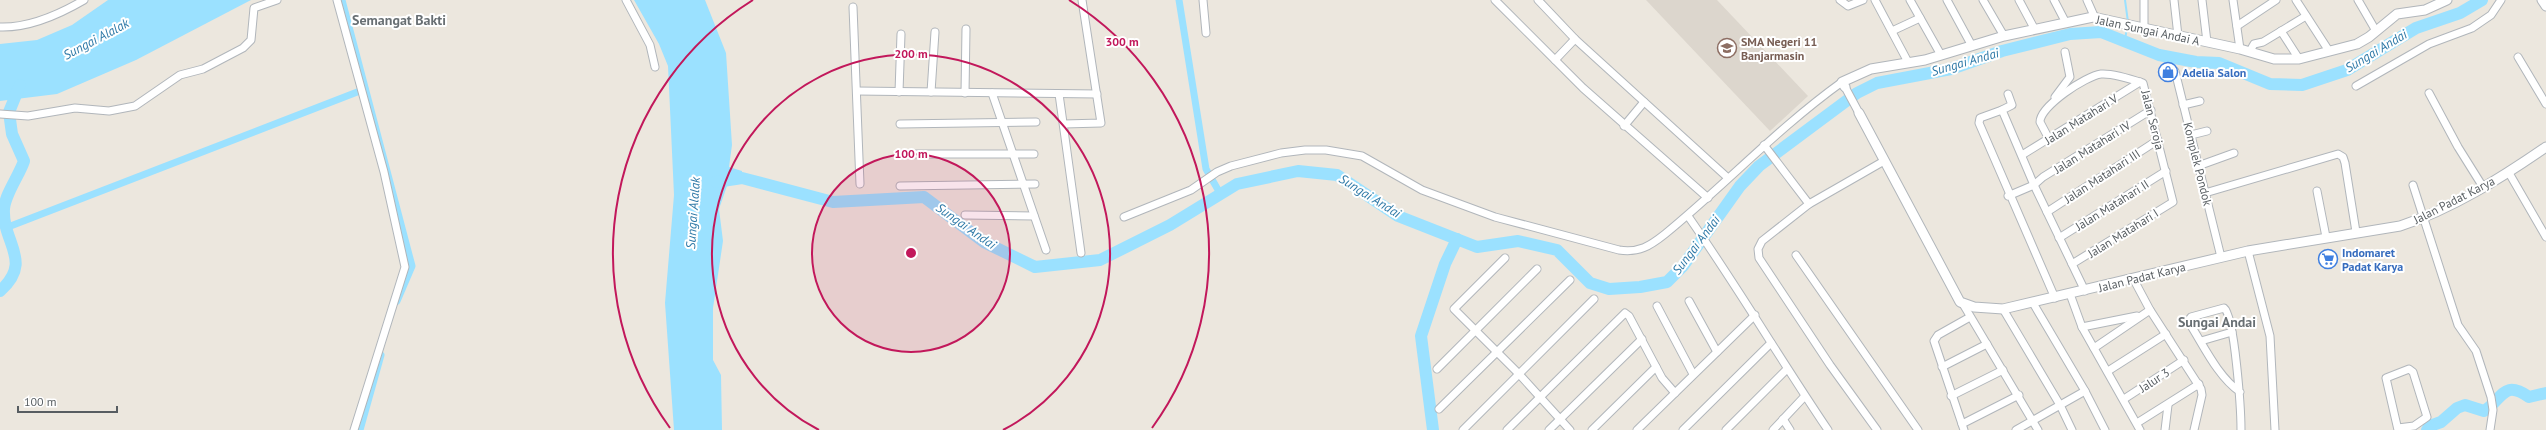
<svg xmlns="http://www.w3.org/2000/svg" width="2546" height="430" viewBox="0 0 2546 430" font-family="'PT Sans',sans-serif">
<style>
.education{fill:#dcd6cd}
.water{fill:#9be1ff}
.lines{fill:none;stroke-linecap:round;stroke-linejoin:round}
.stream{stroke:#9be1ff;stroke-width:2}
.canal{stroke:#9be1ff;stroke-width:7}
.river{stroke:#9be1ff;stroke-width:12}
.minor-casing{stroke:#b1b6bb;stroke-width:9}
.tertiary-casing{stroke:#b1b6bb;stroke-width:11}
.minor{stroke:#fff;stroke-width:7}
.tertiary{stroke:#fff;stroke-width:9}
.ring{fill:none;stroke:#c2185b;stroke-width:2}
.labels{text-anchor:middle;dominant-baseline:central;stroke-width:4;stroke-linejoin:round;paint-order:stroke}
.street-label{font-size:12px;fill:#575d61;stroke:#fff}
.education-label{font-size:12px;font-weight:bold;fill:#785e54;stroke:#fff;text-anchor:start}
.shop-label{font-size:12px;font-weight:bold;fill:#366cbe;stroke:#fff;text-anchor:start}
.water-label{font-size:13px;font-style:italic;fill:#2e79a7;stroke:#fff}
.quarter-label{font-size:14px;font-weight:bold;fill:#686f73;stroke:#fff}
.centre{fill:#c2185b;stroke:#fff;stroke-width:2}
.ring-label{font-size:12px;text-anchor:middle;font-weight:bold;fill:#c2185b;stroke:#fff;stroke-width:4;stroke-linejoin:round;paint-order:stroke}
</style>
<rect width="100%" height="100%" fill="#ece7de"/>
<!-- education -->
<path class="education" d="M1646 0H1717L1808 96 1770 131Z"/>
<!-- water -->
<g class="water">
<path d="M108 0H251L136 60 57 94 0 101V44L37 40 72 25Z"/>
<path d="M634 0H705L726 53 732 145 729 167 742 171V178H734L728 183 719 209 723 241 713 308V360L721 375 722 430H674L665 303 674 195 668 66 659 44Z"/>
</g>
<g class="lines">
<!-- stream -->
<g class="stream">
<path d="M2125 0 2128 22"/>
<path d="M2125 40 2127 27"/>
</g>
<!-- canal -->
<g class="canal">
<path d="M342 0 412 266 397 301"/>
<path d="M1179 0 1206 169 1221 195"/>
<path d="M8 227 365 89"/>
<path d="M360 430 381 355"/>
</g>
<!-- river -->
<g class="river">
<path d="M716 182 742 178 833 202 924 197 984 242 1035 267 1100 260 1170 225 1237 184 1298 171 1337 175 1398 216 1477 247 1518 241 1557 250 1590 283 1609 289 1640 287 1667 282 1683 266 1740 186 1759 166 1857 93 1877 83 1951 69 2002 51 2070 34 2101 32 2159 55 2196 62 2219 63 2270 84 2302 85 2347 70 2416 28 2460 13 2482 0"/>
<path d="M0 291C34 261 2 243 4 209 5 194 19 176 24 161L12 134 9 112 20 85"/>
<path d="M1433 430 1421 336 1445 264 1457 239"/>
<path d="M2427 430 2430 426 2441 422 2457 408 2465 405 2484 411C2503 399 2503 379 2529 397L2546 393"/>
</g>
<!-- minor casing -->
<g class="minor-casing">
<g id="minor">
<path d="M337 0 384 172 405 267 354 430"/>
<path d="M626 0 650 45 655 67"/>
<path d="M1203 0 1206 33"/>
<path d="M1495 0 1583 88 1708 198"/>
<path d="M1538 0 1575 39 1728 178"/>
<path d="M1840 0 1848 6 1863 0"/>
<path d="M1875 0 1908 62"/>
<path d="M1910 0 1941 55"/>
<path d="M1947 0 1972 46"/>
<path d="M1983 0 2004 36"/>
<path d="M2019 0 2034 28"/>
<path d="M2054 0 2066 23"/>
<path d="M2087 0 2095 18"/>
<path d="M2144 0V29"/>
<path d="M2174 0 2178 36"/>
<path d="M2202 0 2207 42"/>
<path d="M2233 0 2240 49"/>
<path d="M2296 0 2329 51"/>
<path d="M2358 0 2376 31"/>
<path d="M853 7 860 184"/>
<path d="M2237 26 2276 0"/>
<path d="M0 27C29 28 60 14 84 0"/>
<path d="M1892 31 1920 18"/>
<path d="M2281 31 2299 59"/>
<path d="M2250 51 2254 44 2263 42 2306 16"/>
<path d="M2518 57 2546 104"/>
<path d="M1555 60 1575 39"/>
<path d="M2175 71 2221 257"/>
<path d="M2356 86 2429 44 2472 28 2491 15 2501 0"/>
<path d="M1845 87 1859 113"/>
<path d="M857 91 1097 94"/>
<path d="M899 92 901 34"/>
<path d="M931 92 935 32"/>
<path d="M965 93 966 29"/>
<path d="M992 93 1046 250"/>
<path d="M2429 93 2458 147 2483 187"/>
<path d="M1059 94 1081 253"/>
<path d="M2008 94 2012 105 2002 110 2034 185 2085 291"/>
<path d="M2055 97 2070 77 2065 52"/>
<path d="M2183 105 2200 101"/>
<path d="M2002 110 1980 118 1979 123 2055 298"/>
<path d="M0 114 28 116 75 108 109 111 135 106 180 75 203 69 243 48 251 40 254 8 277 0"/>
<path d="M900 124 1036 122"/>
<path d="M1064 124 1101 123 1082 0"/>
<path d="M1624 126 1644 102"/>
<path d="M2191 135 2207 131"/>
<path d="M2049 139 2040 122C2040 106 2086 76 2101 74 2113 73 2131 79 2143 83L2173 202 2072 264"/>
<path d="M1764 145 1809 204"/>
<path d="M902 154H1034"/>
<path d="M2022 155 2140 82"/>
<path d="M2198 166 2234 153"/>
<path d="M2509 173 2546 237"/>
<path d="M2413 185 2458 325 2476 351 2491 397 2493 410 2490 430"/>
<path d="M900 186 1035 184"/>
<path d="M2317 191 2326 237"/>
<path d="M2205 193 2338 154 2343 157 2345 163 2356 232"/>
<path d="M2008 196 2034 185 2043 177 2151 110"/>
<path d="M2047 212 2158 140"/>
<path d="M965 215 1034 216"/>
<path d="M1688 216C1737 286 1780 359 1828 430"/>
<path d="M1124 217 1191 190 1217 172 1231 166 1281 153 1305 150H1326L1362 156 1422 190 1495 217 1619 250C1639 253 1650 246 1665 234 1725 185 1778 128 1842 82"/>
<path d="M2059 238 2166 171"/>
<path d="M2248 251 2270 336 2275 430"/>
<path d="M1796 255 1918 430"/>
<path d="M1505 258 1454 309 1519 374 1570 430"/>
<path d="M2134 280 2150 310 2201 389 2202 395 2194 430"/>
<path d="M2070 294 2082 327 2140 430"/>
<path d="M1689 301 1717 352"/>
<path d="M2033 303 2085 391 2105 430"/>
<path d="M1963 304 2038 430"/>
<path d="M1657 306 1693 374"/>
<path d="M2003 309 2060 405 2072 430"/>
<path d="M2082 327 2137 316"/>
<path d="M2201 341 2232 332"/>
<path d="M2094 348 2150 310"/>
<path d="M1942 367 1987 344"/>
<path d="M1437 369 1537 269"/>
<path d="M2108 371 2166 334"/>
<path d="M2240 392C2217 376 2203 344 2188 321L2191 317 2224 308C2235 316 2241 412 2241 430"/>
<path d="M1951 396 2003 370"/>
<path d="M2124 399 2184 360"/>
<path d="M1439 409 1570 280"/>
<path d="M1783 419 1790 430"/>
<path d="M2137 423 2199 384"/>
<path d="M1962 424 2019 395"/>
<path d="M1463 430 1594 299"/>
<path d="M1507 430 1625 313 1629 316 1662 378 1675 393"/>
<path d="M1549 430 1642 339"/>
<path d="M1592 430 1656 367"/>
<path d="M1637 430 1755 315"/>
<path d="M1683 430 1771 343"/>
<path d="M1726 430 1786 370"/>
<path d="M1773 430 1804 397"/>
<path d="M1877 430 1830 365 1759 258 1758 249 1762 241 1809 204 1884 161"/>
<path d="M1964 430 1934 341 1938 335 1970 317"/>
<path d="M2016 430 2085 391"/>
<path d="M2165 430 2168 405"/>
<path d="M2398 430 2386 378 2409 369 2413 372 2427 417 2414 426 2398 428"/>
</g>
</g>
<!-- tertiary casing -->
<g class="tertiary-casing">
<g id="tertiary">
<path d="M2542 0 2546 6"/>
<path d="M1845 87 1842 82 1871 69 1925 60 2004 36 2093 17 2240 49 2274 59H2299L2357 44 2369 37 2397 14 2425 10 2447 0"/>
<path d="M1859 113 1960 302 1974 307 2003 309 2248 251 2400 226C2452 209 2501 178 2546 147"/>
</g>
</g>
<!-- minor -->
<use href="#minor" class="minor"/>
<!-- tertiary -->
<use href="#tertiary" class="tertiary"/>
</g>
<!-- distance rings -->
<circle cx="911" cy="253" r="99" fill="#c2185b" fill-opacity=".12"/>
<g class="ring">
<circle cx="911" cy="253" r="99"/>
<path d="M819 430A199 199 0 1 1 1003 430"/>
<path d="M670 428A298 298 0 0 1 753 0M1069 0A298 298 0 0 1 1152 428"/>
</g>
<!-- icons -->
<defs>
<g id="school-ring" transform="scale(1)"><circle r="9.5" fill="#fff" stroke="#8d6e63" stroke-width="1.5"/><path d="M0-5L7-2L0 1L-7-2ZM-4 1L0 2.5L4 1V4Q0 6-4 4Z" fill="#8d6e63"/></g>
<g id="shop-ring" transform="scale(1)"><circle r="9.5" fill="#fff" stroke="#3f7fe0" stroke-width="1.5"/><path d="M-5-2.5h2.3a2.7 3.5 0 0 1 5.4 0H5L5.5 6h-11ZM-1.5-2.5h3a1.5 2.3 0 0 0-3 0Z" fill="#3f7fe0"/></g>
<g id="supermarket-ring" transform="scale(1)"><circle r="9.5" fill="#fff" stroke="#3f7fe0" stroke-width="1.5"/><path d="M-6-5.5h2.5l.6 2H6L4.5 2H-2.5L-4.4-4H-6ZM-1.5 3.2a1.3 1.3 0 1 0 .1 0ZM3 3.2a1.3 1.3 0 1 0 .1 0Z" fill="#3f7fe0"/></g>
</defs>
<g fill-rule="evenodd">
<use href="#school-ring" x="1727" y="48"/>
<use href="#shop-ring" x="2168" y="72"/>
<use href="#supermarket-ring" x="2328" y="259"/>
</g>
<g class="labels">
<!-- street labels -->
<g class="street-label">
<text transform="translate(2148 30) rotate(12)">Jalan Sungai Andai A</text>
<text transform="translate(2081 119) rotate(-32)">Jalan Matahari V</text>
<text transform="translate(2153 120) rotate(76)">Jalan Seroja</text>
<text transform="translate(2092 147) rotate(-32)">Jalan Matahari IV</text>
<text transform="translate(2198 164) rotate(76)">Komplek Pondok</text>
<text transform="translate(2102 176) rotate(-33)">Jalan Matahari III</text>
<text transform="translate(2454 200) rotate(-27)">Jalan Padat Karya</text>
<text transform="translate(2112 205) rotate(-32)">Jalan Matahari II</text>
<text transform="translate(2123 233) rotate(-32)">Jalan Matahari I</text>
<text transform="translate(2142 277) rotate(-14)">Jalan Padat Karya</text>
<text transform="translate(2154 380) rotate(-33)">Jalur 3</text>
</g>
<!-- education labels -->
<g class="education-label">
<text x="1741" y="41">SMA Negeri 11<tspan x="1741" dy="14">Banjarmasin</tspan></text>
</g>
<!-- shop labels -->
<g class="shop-label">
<text x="2182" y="72">Adelia Salon</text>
<text x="2342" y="252">Indomaret<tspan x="2342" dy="14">Padat Karya</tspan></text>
</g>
<!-- water labels -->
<g class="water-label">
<text transform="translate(96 39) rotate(-28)">Sungai Alalak</text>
<text transform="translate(2376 51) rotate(-31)">Sungai Andai</text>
<text transform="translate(1965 62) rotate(-16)">Sungai Andai</text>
<text transform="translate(1370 196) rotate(32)">Sungai Andai</text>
<text transform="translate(693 213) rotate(-86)">Sungai Alalak</text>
<text transform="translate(966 226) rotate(35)">Sungai Andai</text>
<text transform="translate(1696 245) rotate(-53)">Sungai Andai</text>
</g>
<!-- quarter labels -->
<g class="quarter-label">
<text x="399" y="20">Semangat Bakti</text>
<text x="2217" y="322">Sungai Andai</text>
</g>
</g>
<circle cx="911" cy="253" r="6" class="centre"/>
<g class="ring-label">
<text x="1122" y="46">300 m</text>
<text x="911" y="58">200 m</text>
<text x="911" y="158">100 m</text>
</g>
<!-- scale -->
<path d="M18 406v6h99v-6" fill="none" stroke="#575d61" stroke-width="2"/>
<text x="24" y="406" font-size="12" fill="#575d61" stroke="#ffffff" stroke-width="3" paint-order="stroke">100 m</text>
</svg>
